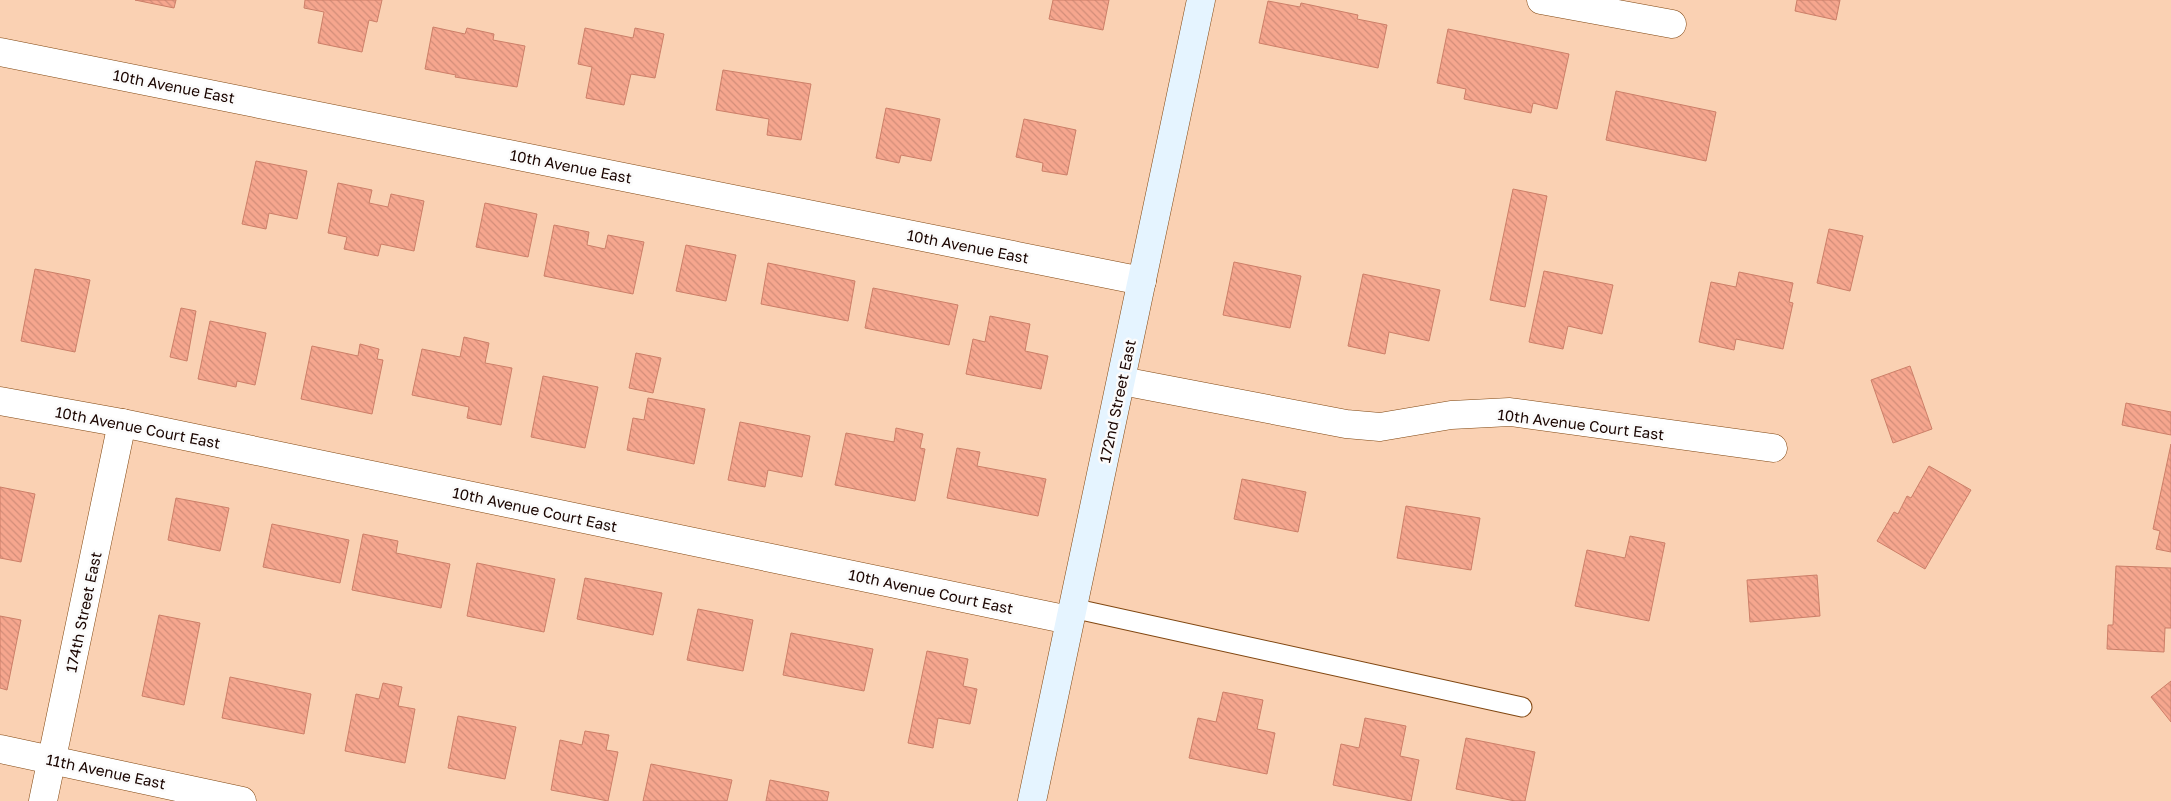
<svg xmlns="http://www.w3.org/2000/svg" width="2171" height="801" viewBox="0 0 2171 801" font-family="'Golos Text',sans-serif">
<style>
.building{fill:url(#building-back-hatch);stroke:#cc7f68}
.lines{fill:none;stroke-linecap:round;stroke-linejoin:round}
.lane-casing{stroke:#804610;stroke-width:21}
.street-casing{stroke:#804610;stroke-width:29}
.secondary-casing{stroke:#804610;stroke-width:29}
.lane{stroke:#fff;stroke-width:19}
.street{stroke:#fff;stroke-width:28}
.secondary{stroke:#e5f4ff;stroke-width:28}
.labels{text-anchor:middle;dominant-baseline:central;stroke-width:5;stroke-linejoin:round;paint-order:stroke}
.street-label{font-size:15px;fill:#1a0500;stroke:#fbfbfb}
</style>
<defs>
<pattern id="building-back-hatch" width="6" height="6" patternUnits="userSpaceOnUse" patternTransform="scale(1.25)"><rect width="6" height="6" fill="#f6a68e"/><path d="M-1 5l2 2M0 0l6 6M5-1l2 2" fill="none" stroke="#d28d79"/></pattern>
</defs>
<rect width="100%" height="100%" fill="#fad1b3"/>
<!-- building -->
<g class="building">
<path d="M135 0H176L174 8Z"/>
<path d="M305 0H382L377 22 369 20 362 52 318 43 324 12 304 8Z"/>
<path d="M1053 0H1109L1103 30 1049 19Z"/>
<path d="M1797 0H1840L1836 20 1795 11Z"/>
<path d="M1268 1 1300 7 1301 3 1358 15 1357 19 1387 25 1378 68 1259 43Z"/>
<path d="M433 27 465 34 467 28 494 34 493 40 525 46 517 87 455 77 456 75 425 69Z"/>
<path d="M585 28 633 38 635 28 664 34 655 78 631 74 624 105 586 98 592 67 578 64Z"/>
<path d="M1448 29 1569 54 1557 109 1533 103 1531 113 1464 99 1466 89 1437 83Z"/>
<path d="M723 70 811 84 801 140 767 135 769 119 716 110Z"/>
<path d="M1616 91 1716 112 1706 161 1606 140Z"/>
<path d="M886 108 940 119 931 161 901 155 899 163 876 158Z"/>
<path d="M1024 119 1076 130 1067 175 1042 171 1043 163 1016 157Z"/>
<path d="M256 161 307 171 297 219 269 213 266 229 242 224Z"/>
<path d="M338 183 372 190 369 203 388 207 391 194 424 201 414 251 381 244 378 256 344 249 347 237 328 233Z"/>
<path d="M1513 189 1547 196 1525 307 1490 300Z"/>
<path d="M485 203 537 214 528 257 476 247Z"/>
<path d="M554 225 589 232 587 245 605 249 608 235 644 242 633 294 544 276Z"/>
<path d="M1829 229 1863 236 1850 291 1817 283Z"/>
<path d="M686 245 736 255 726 301 676 291Z"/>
<path d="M1234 262 1301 276 1290 328 1223 315Z"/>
<path d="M768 263 855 281 848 321 761 304Z"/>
<path d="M35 269 90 280 75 352 21 341Z"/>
<path d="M1544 271 1613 285 1602 334 1568 326 1563 349 1529 342Z"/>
<path d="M1739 272 1793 283 1789 302 1793 303 1783 349 1736 339 1734 350 1699 342 1711 282 1736 287Z"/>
<path d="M1363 274 1440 290 1429 341 1389 332 1385 354 1348 346Z"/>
<path d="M873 288 958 305 949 345 865 328Z"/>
<path d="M181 308 196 311 187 361 170 357Z"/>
<path d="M990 316 1030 324 1025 351 1048 356 1041 389 966 374 973 339 985 342Z"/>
<path d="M210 321 266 333 255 385 237 381 236 387 198 379Z"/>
<path d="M464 337 489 343 485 363 512 368 501 425 467 418 469 407 412 395 422 349 460 357Z"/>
<path d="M360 344 379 349 377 359 383 360 372 414 301 399 312 346 358 356Z"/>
<path d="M636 353 661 358 653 393 629 388Z"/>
<path d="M1910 366 1932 429 1893 443 1871 380Z"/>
<path d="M543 376 598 387 585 448 531 437Z"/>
<path d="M648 398 705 409 694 464 627 450 633 418 644 420Z"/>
<path d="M2126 403 2171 412V435L2122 425Z"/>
<path d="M740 422 810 436 802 477 768 470 765 487 728 480Z"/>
<path d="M896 428 923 434 920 448 925 449 915 501 835 485 846 433 894 442Z"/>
<path d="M2171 444V552L2156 549 2160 531 2153 529Z"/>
<path d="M957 448 980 452 977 466 1046 479 1038 516 947 498Z"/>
<path d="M1929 466 1971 490 1925 569 1877 541 1894 512 1898 514 1907 496 1911 498Z"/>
<path d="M1242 479 1306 492 1298 532 1234 519Z"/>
<path d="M0 487 35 494 21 562 0 558Z"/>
<path d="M176 498 229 508 220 551 168 540Z"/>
<path d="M1406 506 1480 518 1471 570 1397 558Z"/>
<path d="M272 524 349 540 340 583 263 567Z"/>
<path d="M363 534 398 541 396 553 450 564 441 608 352 590Z"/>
<path d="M1630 536 1665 543 1649 621 1575 606 1587 550 1625 558Z"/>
<path d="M477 563 555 579 544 632 467 616Z"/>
<path d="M2116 566 2171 568V628H2165L2164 652 2107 649 2108 625H2113Z"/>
<path d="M1817 575 1820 616 1750 622 1747 580Z"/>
<path d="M585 578 662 593 653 635 577 619Z"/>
<path d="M698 609 753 620 743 671 687 660Z"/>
<path d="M159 615 200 623 184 705 142 696Z"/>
<path d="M0 616 21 620 7 690 0 688Z"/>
<path d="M791 633 873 649 864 691 783 675Z"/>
<path d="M927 651 968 659 963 686 977 689 970 724 938 718 933 748 908 743Z"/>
<path d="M230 677 311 694 304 734 222 718Z"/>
<path d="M2171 681V722L2151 697Z"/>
<path d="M383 683 402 687 398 706 415 709 405 763 345 751 356 694 379 699Z"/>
<path d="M1223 692 1263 700 1257 729 1275 733 1267 774 1189 758 1198 718 1216 722Z"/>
<path d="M458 716 516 727 505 779 448 768Z"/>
<path d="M1365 718 1406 726 1400 756 1419 760 1411 801 1333 785 1341 744 1359 748Z"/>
<path d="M585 731 609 735 606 750 618 752 608 801 551 790 560 740 582 745Z"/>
<path d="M1466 738 1535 752 1525 801H1515L1456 789Z"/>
<path d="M651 764 732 780 727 801H643Z"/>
<path d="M770 780 829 792 827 801H766Z"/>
</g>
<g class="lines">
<!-- lane casing -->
<g class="lane-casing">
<path id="lane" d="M1072 608 1522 707"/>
</g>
<!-- street casing -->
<g class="street-casing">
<g id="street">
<path d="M1541 0 1672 24"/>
<path d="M0 52 1142 281"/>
<path d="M1122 381 1346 424 1380 427 1451 415 1510 412 1773 448"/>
<path d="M0 401 122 423 1069 620"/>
<path d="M0 749 242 801"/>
<path d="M43 801 122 423"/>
</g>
</g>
<!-- secondary casing -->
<g class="secondary-casing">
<path id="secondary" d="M1032 801 1201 0"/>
</g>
<!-- lane -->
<use href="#lane" class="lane"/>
<!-- street -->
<use href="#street" class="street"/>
<!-- secondary -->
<use href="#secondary" class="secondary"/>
</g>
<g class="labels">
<!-- street labels -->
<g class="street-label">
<text transform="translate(174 86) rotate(11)">10th Avenue East</text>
<text transform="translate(571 166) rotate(11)">10th Avenue East</text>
<text transform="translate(968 246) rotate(11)">10th Avenue East</text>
<text transform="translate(1117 401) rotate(-78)">172nd Street East</text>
<text transform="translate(1581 424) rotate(7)">10th Avenue Court East</text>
<text transform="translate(138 427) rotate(11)">10th Avenue Court East</text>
<text transform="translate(535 509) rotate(12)">10th Avenue Court East</text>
<text transform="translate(931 591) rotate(12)">10th Avenue Court East</text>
<text transform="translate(83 612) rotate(-78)">174th Street East</text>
<text transform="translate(106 771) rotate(12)">11th Avenue East</text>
</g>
</g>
</svg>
